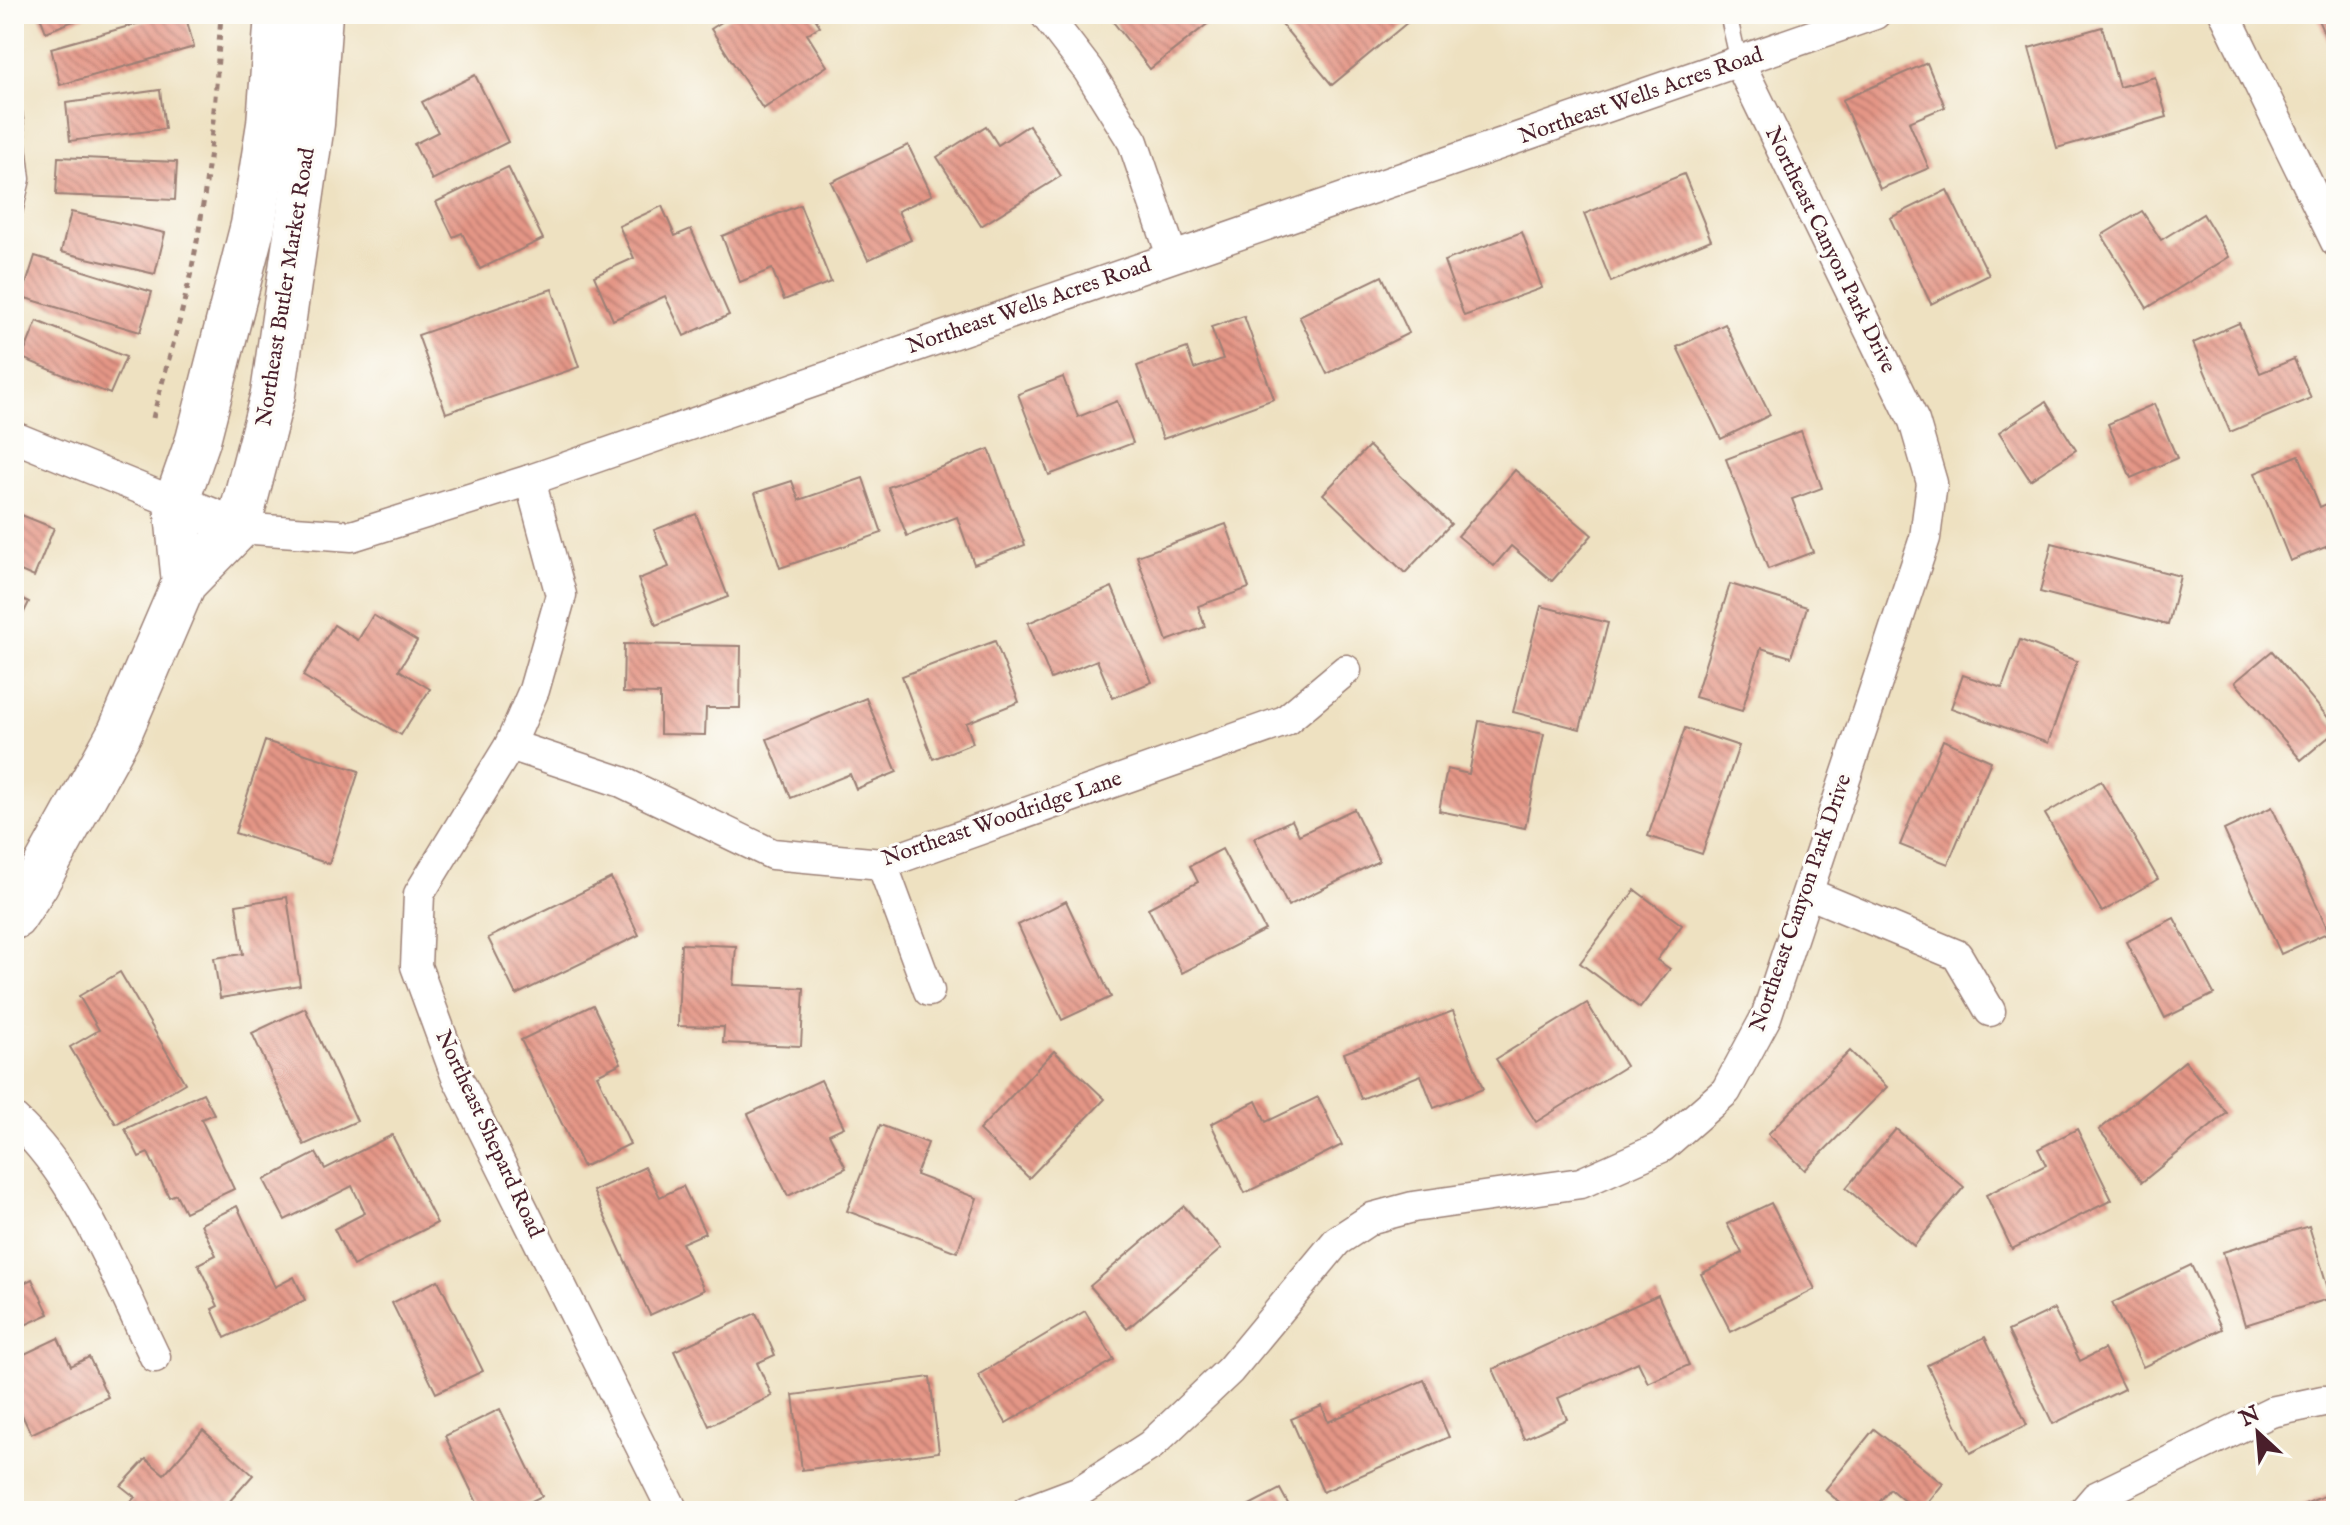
<svg xmlns="http://www.w3.org/2000/svg" width="2350" height="1525" viewBox="0 0 2350 1525" font-family="'IM FELL English',serif">
<style>
.building{fill:url(#building-back-hatch)}
.lines{fill:none;stroke-linecap:round;stroke-linejoin:round}
.service-casing{stroke:#9c8076;stroke-width:19}
.minor-casing{stroke:#9c8076;stroke-width:33}
.tertiary-casing{stroke:#9c8076;stroke-width:41}
.secondary-casing{stroke:#9c8076;stroke-width:47}
.path{stroke:#9c8076;stroke-width:5;stroke-dasharray:6 6;stroke-linecap:butt}
.service{stroke:#fff;stroke-width:16}
.minor{stroke:#fff;stroke-width:30}
.tertiary{stroke:#fff;stroke-width:38}
.secondary{stroke:#fff;stroke-width:44}
.labels{text-anchor:middle;dominant-baseline:central;stroke-width:6;stroke-linejoin:round;paint-order:stroke}
.street-label{font-size:22px;fill:#4a1f2b;stroke:#fdfcf7}
</style>
<defs>
<pattern id="building-back-hatch" width="6" height="6" patternUnits="userSpaceOnUse" patternTransform="scale(2)"><rect width="6" height="6" fill="#e49686"/><path d="M-1 5l2 2M0 0l6 6M5-1l2 2" fill="none" stroke="#bb7a6e"/></pattern>
</defs>
<rect width="100%" height="100%" fill="#fdfcf7"/>
<filter id="ink" filterUnits="userSpaceOnUse"><feTurbulence type="fractalNoise" baseFrequency=".0125" numOctaves="2"/><feDisplacementMap in="SourceGraphic" scale="16" xChannelSelector="R" yChannelSelector="G"/><feConvolveMatrix kernelMatrix="1 2 1 2 8 2 1 2 1" color-interpolation-filters="sRGB"/></filter>
<filter id="wash" filterUnits="userSpaceOnUse"><feTurbulence type="fractalNoise" baseFrequency=".006" numOctaves="4" result="noise"/><feDisplacementMap in="SourceGraphic" scale="32" xChannelSelector="R" yChannelSelector="G"/><feGaussianBlur stdDeviation="1.8" result="paint"/><feColorMatrix in="noise" values="0 0 0 0 0 0 0 0 0 0 0 0 0 0 0 0 0 1.4 0 .05"/><feComposite in="paint" operator="in"/></filter>
<g filter="url(#wash)">
<rect width="100%" height="100%" fill="#eee1c1"/>
<g id="blocks">
<!-- building -->
<g class="building">
<path d="M39 14H91L46 32Z"/>
<path d="M172 14H185L194 47 60 85 51 48Z"/>
<path d="M734 14H812L820 26 807 34 827 66 763 109 711 29Z"/>
<path d="M1107 14H1220L1150 69Z"/>
<path d="M1273 14H1411L1414 17 1332 85Z"/>
<path d="M2330 14H2336V60L2318 20Z"/>
<path d="M2102 27 2119 87 2155 77 2167 117 2057 148 2029 48Z"/>
<path d="M1927 63 1945 107 1909 122 1929 168 1880 189 1842 100Z"/>
<path d="M475 75 508 142 432 180 414 144 438 132 422 102Z"/>
<path d="M160 90 165 129 70 141 66 103Z"/>
<path d="M1029 125 1061 176 981 226 937 157 986 126 998 145Z"/>
<path d="M908 145 932 195 898 211 911 240 868 260 831 182Z"/>
<path d="M58 157 177 162 175 200 56 195Z"/>
<path d="M508 167 543 239 480 269 462 233 453 237 436 202Z"/>
<path d="M1684 174 1711 240 1611 282 1584 214Z"/>
<path d="M1947 190 1989 275 1931 304 1890 218Z"/>
<path d="M800 205 831 282 784 300 772 269 740 282 722 236Z"/>
<path d="M662 206 675 236 691 229 729 315 684 336 665 296 613 320 594 276 634 258 619 226Z"/>
<path d="M2142 211 2161 240 2203 214 2229 257 2147 308 2102 235Z"/>
<path d="M71 212 165 233 155 274 61 252Z"/>
<path d="M1522 232 1542 288 1464 316 1444 261Z"/>
<path d="M35 256 152 292 140 332 22 297Z"/>
<path d="M1382 276 1409 333 1327 374 1299 316Z"/>
<path d="M552 289 579 367 446 413 418 335Z"/>
<path d="M1244 316 1274 399 1163 439 1137 366 1187 348 1194 369 1223 359 1211 327Z"/>
<path d="M37 321 126 357 110 394 22 358Z"/>
<path d="M2239 323 2260 373 2294 359 2311 398 2230 432 2193 343Z"/>
<path d="M1725 324 1770 415 1721 439 1677 347Z"/>
<path d="M1063 377 1078 417 1117 401 1133 443 1049 475 1018 394Z"/>
<path d="M2046 402 2076 450 2030 480 1999 432Z"/>
<path d="M2154 404 2177 458 2131 478 2108 424Z"/>
<path d="M1801 431 1822 488 1792 499 1813 552 1768 569 1726 459Z"/>
<path d="M1369 446 1451 524 1405 573 1323 494Z"/>
<path d="M989 449 1025 545 974 564 957 517 907 536 888 487Z"/>
<path d="M2299 455 2320 507 2336 500V543L2290 561 2255 473Z"/>
<path d="M1515 470 1592 535 1552 581 1511 546 1494 566 1458 536Z"/>
<path d="M863 478 882 533 780 568 755 493 792 481 799 500Z"/>
<path d="M14 512 54 528 34 577 14 568Z"/>
<path d="M696 514 728 597 656 625 638 579 669 567 654 530Z"/>
<path d="M1226 524 1249 588 1198 606 1205 627 1167 641 1137 556Z"/>
<path d="M2052 543 2180 576 2168 625 2040 592Z"/>
<path d="M1730 584 1807 607 1791 657 1761 648 1742 711 1695 697Z"/>
<path d="M1112 587 1152 682 1113 698 1097 660 1051 679 1028 623Z"/>
<path d="M14 595 29 602 14 633Z"/>
<path d="M1541 606 1608 623 1580 729 1513 712Z"/>
<path d="M373 615 417 641 399 670 430 689 401 735 303 676 334 625 358 640Z"/>
<path d="M2020 640 2077 661 2048 743 1951 708 1963 675 2002 688Z"/>
<path d="M995 641 1019 702 966 723 973 743 933 759 902 676Z"/>
<path d="M624 644 741 646 740 708H706L705 735 660 734V694L623 693Z"/>
<path d="M2272 651 2336 727V731L2301 760 2235 682Z"/>
<path d="M866 698 897 772 856 789 850 774 791 798 767 739Z"/>
<path d="M1479 721 1544 734 1525 828 1439 811 1447 769 1469 774Z"/>
<path d="M1685 728 1739 746 1702 854 1648 836Z"/>
<path d="M1943 740 1991 761 1948 864 1900 845Z"/>
<path d="M265 741 359 771 329 864 235 833Z"/>
<path d="M2101 781 2158 879 2102 912 2045 814Z"/>
<path d="M2272 807 2329 932 2281 954 2224 830Z"/>
<path d="M1354 809 1379 861 1288 906 1254 838 1292 820 1299 835Z"/>
<path d="M1222 849 1265 930 1182 973 1148 908 1198 882 1190 866Z"/>
<path d="M611 878 639 935 516 995 488 938Z"/>
<path d="M1635 890 1682 925 1657 960 1670 969 1640 1008 1580 963Z"/>
<path d="M287 897 300 985 220 998 214 958 243 954 236 905Z"/>
<path d="M1066 901 1111 997 1062 1020 1018 925Z"/>
<path d="M2174 918 2214 994 2165 1018 2126 942Z"/>
<path d="M681 944 736 946 733 985 804 988 801 1046 723 1043 724 1027 678 1026Z"/>
<path d="M120 972 185 1083 116 1124 70 1047 99 1030 79 996Z"/>
<path d="M1587 1003 1626 1066 1536 1122 1496 1059Z"/>
<path d="M593 1005 621 1063 597 1075 630 1144 583 1167 521 1040Z"/>
<path d="M305 1008 357 1121 304 1145 252 1033Z"/>
<path d="M1453 1011 1483 1089 1434 1108 1421 1075 1361 1099 1344 1053Z"/>
<path d="M1054 1051 1105 1099 1029 1178 979 1130Z"/>
<path d="M1850 1051 1887 1087 1805 1170 1768 1134Z"/>
<path d="M2185 1061 2227 1113 2142 1182 2099 1130Z"/>
<path d="M821 1080 844 1127 829 1134 846 1168 788 1196 748 1114Z"/>
<path d="M203 1093 214 1114 201 1119 234 1189 185 1212 176 1194 169 1197 148 1153 139 1157 125 1129Z"/>
<path d="M1318 1097 1342 1145 1245 1193 1211 1124 1256 1101 1266 1122Z"/>
<path d="M880 1125 928 1143 916 1175 977 1198 957 1252 847 1211Z"/>
<path d="M1896 1129 1964 1187 1914 1246 1846 1188Z"/>
<path d="M2077 1129 2112 1200 2012 1249 1986 1195 2046 1165 2038 1149Z"/>
<path d="M392 1135 437 1223 353 1266 334 1229 365 1213 352 1186 285 1220 264 1180 316 1153 325 1169Z"/>
<path d="M645 1167 660 1197 683 1186 705 1233 682 1243 704 1290 650 1315 593 1191Z"/>
<path d="M1771 1203 1815 1289 1731 1332 1701 1274 1742 1253 1727 1224Z"/>
<path d="M237 1206 275 1287 294 1277 305 1300 225 1338 212 1309 218 1306 198 1264 216 1255 201 1224Z"/>
<path d="M1184 1206 1221 1249 1127 1329 1090 1286Z"/>
<path d="M2309 1226 2331 1298 2245 1325 2223 1252Z"/>
<path d="M2191 1265 2222 1329 2143 1367 2112 1303Z"/>
<path d="M14 1273 20 1285 32 1279 49 1314 14 1330Z"/>
<path d="M438 1280 483 1371 436 1393 392 1303Z"/>
<path d="M1658 1295 1689 1365 1648 1383 1638 1362 1558 1398 1567 1419 1524 1439 1493 1369Z"/>
<path d="M2054 1309 2080 1361 2104 1349 2124 1389 2053 1424 2008 1331Z"/>
<path d="M1085 1311 1114 1360 1006 1423 978 1375Z"/>
<path d="M756 1313 775 1355 757 1363 772 1396 709 1426 674 1351Z"/>
<path d="M1985 1337 2027 1425 1970 1453 1927 1365Z"/>
<path d="M58 1338 71 1366 89 1357 108 1397 31 1434 14 1398V1359Z"/>
<path d="M930 1377 939 1452 802 1470 793 1395Z"/>
<path d="M1424 1380 1449 1437 1323 1492 1291 1419 1322 1406 1328 1422Z"/>
<path d="M500 1409 542 1496 511 1511H481L445 1436Z"/>
<path d="M1874 1429 1943 1484 1921 1511H1916L1890 1489 1872 1511H1850L1825 1490Z"/>
<path d="M203 1430 253 1475 221 1511H122L135 1497 121 1486 146 1459 164 1474Z"/>
<path d="M1280 1489 1292 1511H1238Z"/>
<path d="M2331 1493 2336 1511H2288Z"/>
</g>
</g>
</g>
<g filter="url(#ink)">
<use href="#blocks" fill-opacity="0" stroke="#9c8076" stroke-width="2"/>
<g class="lines">
<!-- service casing -->
<g class="service-casing">
<g id="service">
<path d="M1728 14 1739 62"/>
<path d="M14 113 22 179 14 212"/>
</g>
</g>
<!-- minor casing -->
<g class="minor-casing">
<g id="minor">
<path d="M1045 14 1088 70 1133 142 1172 256"/>
<path d="M2225 14 2336 242"/>
<path d="M14 437 176 503"/>
<path d="M530 480 561 595 534 690 510 745 419 894 416 966 456 1075 673 1511"/>
<path d="M238 528 352 536 530 480 1875 14"/>
<path d="M510 745 622 782 772 854 882 864 1285 721 1346 670"/>
<path d="M882 864 929 991"/>
<path d="M1808 893 1957 955 1990 1011"/>
<path d="M14 1119C79 1177 117 1279 155 1357"/>
<path d="M1027 1511 1080 1491 1151 1445 1230 1370 1337 1241 1372 1218 1413 1207 1581 1183 1662 1147 1726 1091 1766 1017 1925 538 1932 483 1914 421 1739 62"/>
<path d="M2084 1511 2096 1497 2271 1412 2323 1401H2336"/>
</g>
</g>
<!-- tertiary casing -->
<g class="tertiary-casing">
<path id="tertiary" d="M176 503 238 528"/>
</g>
<!-- secondary casing -->
<g class="secondary-casing">
<g id="secondary">
<path d="M184 583 176 503 198 440 253 225 269 124 277 14"/>
<path d="M14 917 36 884 120 732 184 583 238 528 273 394 312 124 320 14"/>
</g>
</g>
<!-- path -->
<path class="path" d="M153 418C163 376 177 335 186 294 208 202 215 107 221 14"/>
<!-- service -->
<use href="#service" class="service"/>
<!-- minor -->
<use href="#minor" class="minor"/>
<!-- tertiary -->
<use href="#tertiary" class="tertiary"/>
<!-- secondary -->
<use href="#secondary" class="secondary"/>
</g>
</g>
<g class="labels">
<!-- street labels -->
<g class="street-label">
<text transform="translate(1641 96) rotate(-19)">Northeast Wells Acres Road</text>
<text transform="translate(1830 250) rotate(64)">Northeast Canyon Park Drive</text>
<text transform="translate(286 287) rotate(-81)">Northeast Butler Market Road</text>
<text transform="translate(1029 306) rotate(-19)">Northeast Wells Acres Road</text>
<text transform="translate(1002 819) rotate(-19)">Northeast Woodridge Lane</text>
<text transform="translate(1801 903) rotate(-71)">Northeast Canyon Park Drive</text>
<text transform="translate(489 1134) rotate(65)">Northeast Shepard Road</text>
</g>
</g>
<!-- margin -->
<rect width="2350" height="1525" fill="none" stroke="#fdfcf7" stroke-width="48"/>
<!-- north arrow -->
<g transform="translate(2258 1433) rotate(334)" stroke="#fdfcf7" stroke-width="6" paint-order="stroke">
<path d="M0-6L14 30L0 20L-14 30Z" fill="#4a1f2b"/>
<text y="-12" font-size="22" font-weight="bold" text-anchor="middle" fill="#4a1f2b">N</text>
</g>
</svg>
